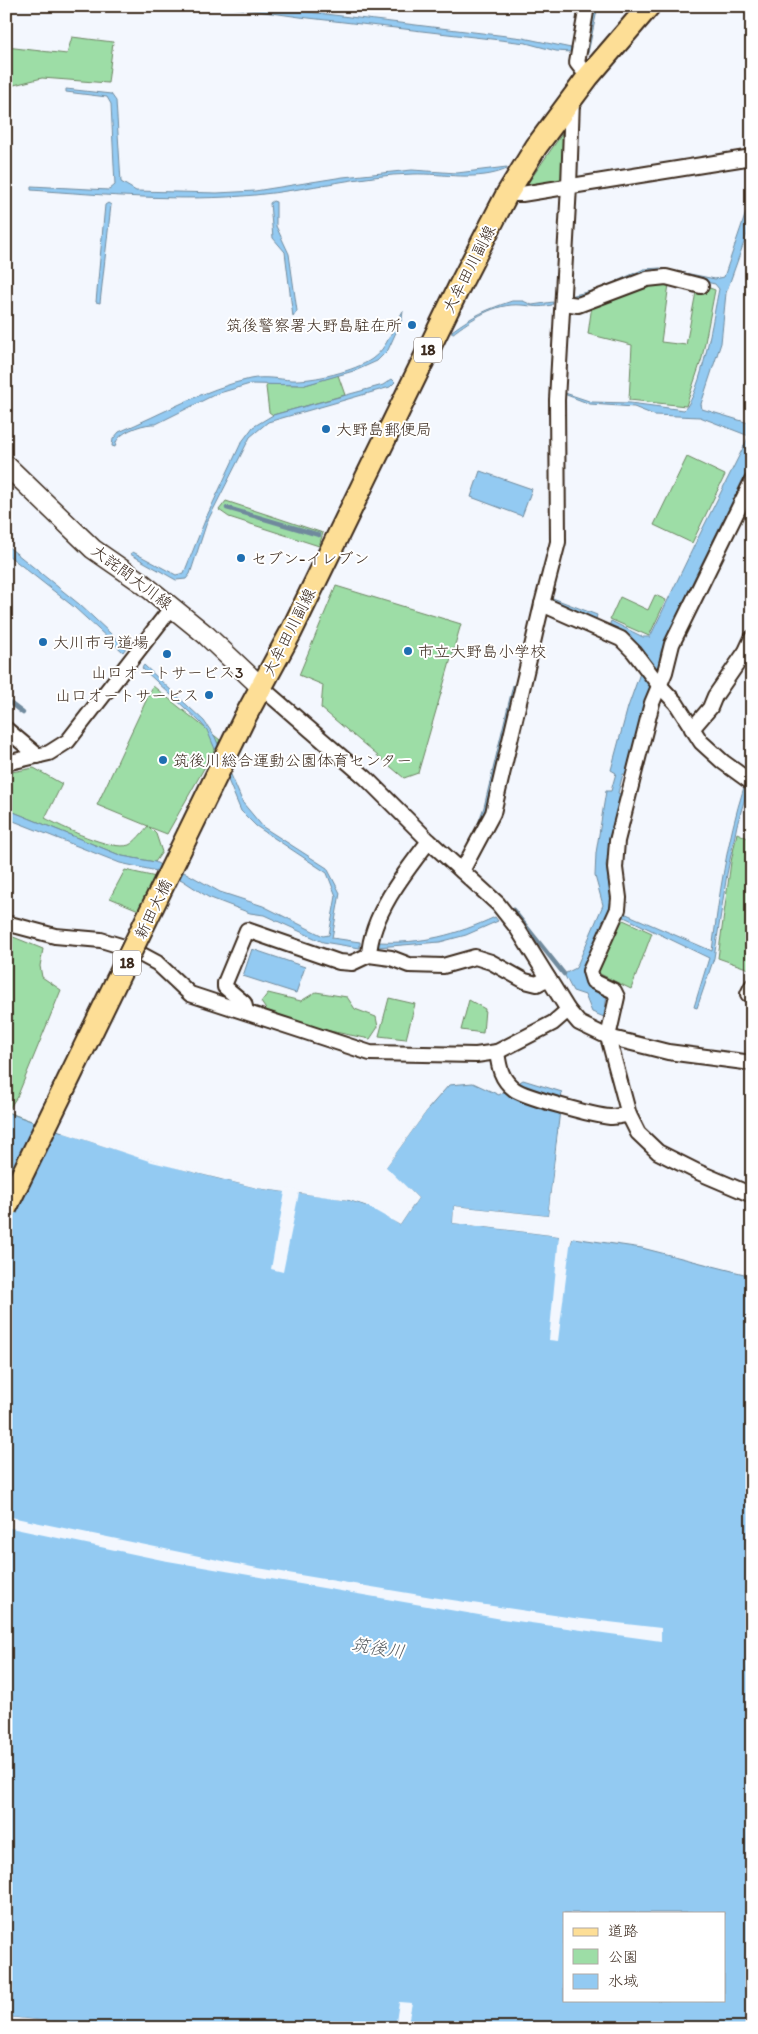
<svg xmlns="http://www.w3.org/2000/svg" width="758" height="2034" viewBox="0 0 758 2034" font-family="Itim,'Klee One',sans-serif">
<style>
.green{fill:#9ddda6;stroke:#6c8462}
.water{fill:#93caf2;stroke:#708a9d;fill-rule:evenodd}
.pier{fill:#f3f7fe}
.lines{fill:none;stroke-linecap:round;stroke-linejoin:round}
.stream{stroke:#708a9d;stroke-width:4.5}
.street-casing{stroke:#3b2a1e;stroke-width:18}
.secondary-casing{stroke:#3b2a1e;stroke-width:22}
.primary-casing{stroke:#3b2a1e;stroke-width:25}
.street{stroke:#fff;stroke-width:14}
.secondary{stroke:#fff;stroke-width:19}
.primary{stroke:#fdde96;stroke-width:21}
.primary-bridge-casing{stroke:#3b2a1e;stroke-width:25;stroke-linecap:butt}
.primary-bridge{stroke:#fdde96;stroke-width:21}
.poi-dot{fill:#1f6fb2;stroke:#fff;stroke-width:2}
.labels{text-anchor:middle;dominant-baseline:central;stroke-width:4;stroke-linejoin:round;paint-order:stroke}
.shield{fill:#fff;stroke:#766a62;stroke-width:1}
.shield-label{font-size:15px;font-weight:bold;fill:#3b2a1e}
.street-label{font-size:16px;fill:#3b2a1e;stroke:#fff}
.poi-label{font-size:16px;fill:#3b2a1e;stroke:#fff;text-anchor:start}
.water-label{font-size:18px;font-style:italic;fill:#555a5e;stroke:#fff}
</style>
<rect width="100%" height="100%" fill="#f3f7fe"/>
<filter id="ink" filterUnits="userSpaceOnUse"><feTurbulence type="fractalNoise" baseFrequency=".02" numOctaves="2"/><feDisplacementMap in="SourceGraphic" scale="10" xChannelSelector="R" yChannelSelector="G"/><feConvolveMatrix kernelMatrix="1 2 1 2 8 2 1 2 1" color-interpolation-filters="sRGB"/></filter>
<g filter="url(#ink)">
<!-- green -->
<g class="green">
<path d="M72 37 113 42 108 83 42 78 10 86 6 89V47L67 54Z"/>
<path d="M564 131 567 135 565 180 532 187 528 183Z"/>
<path d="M650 283 669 284 661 342 686 345 696 292 699 284 715 290 702 358 686 406 629 400 632 345 588 334 592 305Z"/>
<path d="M338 375 345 395 273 415 269 412 266 387 268 384 305 385Z"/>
<path d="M687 457 725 475 692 543 654 525Z"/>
<path d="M226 501 323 533 319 546 229 517 219 510Z"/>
<path d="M336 586 461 624 418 773 404 778 321 708 323 685 299 675Z"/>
<path d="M655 595 666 600 649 636 610 619 620 597 648 610Z"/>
<path d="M153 686 220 740 167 834 149 827 156 834 162 852 155 862 122 856 6 809V773L34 768 62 784 45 818C62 827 111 851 129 845 135 842 143 832 148 826L97 805Z"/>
<path d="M737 833 752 840V970L718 958 731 862Z"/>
<path d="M125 870 156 877 141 911 110 898Z"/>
<path d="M621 919 652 933 631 989 598 973Z"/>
<path d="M6 934 43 949 40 966 42 977 61 990 18 1095 7 1112 64 1133 6 1130Z"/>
<path d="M316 992 347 997 355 1009 376 1017 378 1027 370 1039 325 1030 267 1011 261 1002 268 993 301 1001Z"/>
<path d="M389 998 415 1004 406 1039 379 1036Z"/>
<path d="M469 1000 485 1009 483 1033 461 1030Z"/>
</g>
<!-- water -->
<g class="water">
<path d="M222 6H259L523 38 571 48V52L556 51 526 43 300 17Z"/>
<path d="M595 6H598L588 53H585Z"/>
<path d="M66 89 111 94 116 101 121 182 136 191 217 193 255 191 343 177 412 170 457 173 507 167V169C477 182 444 173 413 174 360 175 308 190 255 195 181 202 105 195 31 190V186L109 190 115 185 111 104 107 97 66 92Z"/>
<path d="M752 195V220L726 293 721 343 701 404 702 409 752 424V461L695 577 661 651 658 670 628 775 623 774 618 793 622 795 606 865 611 899 609 910 585 971 586 983 607 995 604 1017 592 1012 585 995 573 991 564 974 576 968 603 905 595 876 596 853 606 791H611L616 773 611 770 628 707 646 656 631 638 609 626 611 621 643 637H650L694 546 749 436 700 417 654 415 634 407 590 404 564 394 565 393 592 402 630 403 684 410C702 392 713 317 719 289L715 284 661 272 595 294 567 300 566 297 599 289 644 269 660 268 715 279 724 277Z"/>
<path d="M273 201 276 202V226L289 254 297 311 293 317 285 252 273 238 270 203Z"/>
<path d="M108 203 111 205 100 303 96 302 105 205Z"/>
<path d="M512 301H523L532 305 553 302 552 305C536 308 535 306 521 305 494 303 472 319 452 334V331C472 316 488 309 512 301Z"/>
<path d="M403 311 402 319 388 350 377 361 357 370 305 385 250 384 216 394 156 424C146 423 124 430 118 439 116 441 116 444 115 447L112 446 113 439 119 432C162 414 204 389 250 379 265 376 277 379 292 380 313 381 355 371 372 359 388 348 393 326 403 311Z"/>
<path d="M392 379 395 382 390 387 268 422 250 437 207 522 190 574 186 579 176 580 130 554 133 552 176 575 184 573 206 518 241 443 253 427 273 415 383 385Z"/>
<path d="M480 471 532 489 522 516 471 497Z"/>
<path d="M6 545 79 604 126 648 123 652 74 607 8 555Z"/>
<path d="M550 597 597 615 596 619 549 600Z"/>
<path d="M144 665 204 721 215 737 243 803 263 827 327 868 340 893 332 938 360 942V948L323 942 264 915 250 913 208 897 182 880 157 871 120 863 6 818V809L122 856 155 862 168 869 186 873 220 892 263 906 323 936 329 935 336 896 327 873 256 826 241 811 207 730 200 722 142 668Z"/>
<path d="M513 685H518L488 808 475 838 467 849H465L473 837 484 807Z"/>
<path d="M744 787 748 788 737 825 727 874 714 958 697 1008 694 1007 709 958 622 916 624 913 712 951C719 895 727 841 744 787Z"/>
<path d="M495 917 498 921 466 935 440 942 378 947V942C422 944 456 935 495 917Z"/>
<path d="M252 949 305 967 296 993 243 976Z"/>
<path d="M523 1080 562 1092 548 1216 454 1206 453 1223 559 1236 560 1244 570 1245 573 1238 642 1248 752 1276V2028H112L7 2017 6 1112C88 1142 170 1168 254 1187 289 1195 331 1192 364 1205 376 1209 389 1218 400 1225L418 1198 385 1168 428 1109 449 1085 473 1083 499 1095ZM564 1913H724V2000H564Z"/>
</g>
<!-- pier -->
<g class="pier">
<path d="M425 1109H428L386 1167 418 1198 400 1225 365 1205 349 1200 299 1193 283 1272 271 1269 285 1192 257 1188 152 1162 64 1133 65 1131 153 1160 257 1185 349 1198 366 1203 400 1222 415 1198 383 1167Z"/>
<path d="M559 1125H561L550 1218 456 1209 455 1221 560 1233 562 1242 569 1243 573 1236 570 1246 558 1341 549 1340 559 1236 453 1223 454 1206 548 1216Z"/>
<path d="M6 1516 252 1567 432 1597 574 1618 661 1628V1641L502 1619 162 1560 6 1527Z"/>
<path d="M399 2002 412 2003 407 2028H395Z"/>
<path d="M6 2016 7 2017 112 2028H88L7 2019Z"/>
</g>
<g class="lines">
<!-- stream -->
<g class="stream">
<path d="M227 508 319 535"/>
<path d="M6 700 23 713"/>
<path d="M513 910 564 974"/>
</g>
<!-- street casing -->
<g class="street-casing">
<g id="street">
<path d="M587 6 577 63 588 77"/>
<path d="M507 194H522L752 157"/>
<path d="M563 303 578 305 647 279 666 277 701 286"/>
<path d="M752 481 672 644 665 672 652 703 617 841 615 868 619 898 618 909 590 971 593 981 614 991 617 997 608 1037 629 1115 638 1133 658 1152 698 1172 752 1195"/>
<path d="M542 604 621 639 634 652 659 685 676 703 701 742 723 762 752 783"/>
<path d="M261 687 366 778 429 841 498 904 517 928 568 1010 579 1023 608 1037 668 1052 752 1063"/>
<path d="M6 729 38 756"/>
<path d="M692 729 710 708 715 696 746 651 752 638"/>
<path d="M6 763 49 753 68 741 172 607"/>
<path d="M462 871 493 813 542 604 558 542 557 400 569 186 572 100"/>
<path d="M6 923 55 936 101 940 131 949 157 963 190 994 370 1053 476 1055 497 1052 553 1023 568 1010"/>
<path d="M369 955 391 958 409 965 443 966 475 957 491 962 525 981 537 984 548 978"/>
<path d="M748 994 752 986"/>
<path d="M246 1011 244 1003 225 987V983L247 930 339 962 352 963 369 955C371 915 405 872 429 841"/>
<path d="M497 1052C499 1067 501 1079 514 1089 524 1097 596 1116 610 1117 616 1117 623 1115 629 1115"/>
</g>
</g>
<!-- secondary casing -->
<g class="secondary-casing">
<path id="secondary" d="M6 465 93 549 142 583 206 635 261 687"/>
</g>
<!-- primary casing -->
<g class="primary-casing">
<path id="primary" d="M245 717 291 632 459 287 507 194 536 147 588 77 649 6"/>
</g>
<!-- street -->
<use href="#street" class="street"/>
<!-- secondary -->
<use href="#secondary" class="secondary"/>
<!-- primary -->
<use href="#primary" class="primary"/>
<!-- primary-bridge casing -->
<g class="primary-bridge-casing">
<path id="primary-bridge" d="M6 1208 245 717"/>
</g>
<!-- primary-bridge -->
<use href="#primary-bridge" class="primary-bridge"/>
</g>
</g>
<!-- markers -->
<g class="poi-dot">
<circle cx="412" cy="325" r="5"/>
<circle cx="326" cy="429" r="5"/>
<circle cx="241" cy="558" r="5"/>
<circle cx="43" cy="642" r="5"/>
<circle cx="408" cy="651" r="5"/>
<circle cx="167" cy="654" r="5"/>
<circle cx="209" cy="695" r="5"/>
<circle cx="163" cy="760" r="5"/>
</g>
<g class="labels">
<!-- shield labels -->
<g class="shield">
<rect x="414" y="337.5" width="28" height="25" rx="4"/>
<rect x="113" y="950.5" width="28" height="25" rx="4"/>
</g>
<g class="shield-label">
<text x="428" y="350">18</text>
<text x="127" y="963">18</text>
</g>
<!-- street labels -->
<g class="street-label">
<text transform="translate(469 269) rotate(-63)">大牟田川副線</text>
<text transform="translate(132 577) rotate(37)">大詫間大川線</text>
<text transform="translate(289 632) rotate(-63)">大牟田川副線</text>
<text transform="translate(153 909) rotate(-64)">新田大橋</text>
</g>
<!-- poi labels -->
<g class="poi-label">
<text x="402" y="325" text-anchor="end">筑後警察署大野島駐在所</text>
<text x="336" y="429">大野島郵便局</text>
<text x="251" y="558">セブン-イレブン</text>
<text x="53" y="642">大川市弓道場</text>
<text x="418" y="651">市立大野島小学校</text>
<text x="167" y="672" text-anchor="middle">山口オートサービス3</text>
<text x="199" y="695" text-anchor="end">山口オートサービス</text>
<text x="173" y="760">筑後川総合運動公園体育センター</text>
</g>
<!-- water labels -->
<g class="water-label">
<text transform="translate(378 1648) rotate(9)">筑後川</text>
</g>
</g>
<!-- margin -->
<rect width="758" height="2034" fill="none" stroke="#fff" stroke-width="25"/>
<rect x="12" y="12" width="733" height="2009" fill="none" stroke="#3b2a1e" stroke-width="2" filter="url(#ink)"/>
<!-- legend -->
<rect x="563" y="1912" width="162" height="90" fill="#ffffff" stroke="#b1aaa5"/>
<rect x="573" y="1928" width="25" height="8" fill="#fdde96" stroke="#b1aaa5"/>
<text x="608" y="1936" font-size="15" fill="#3b2a1e">道路</text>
<rect x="573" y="1949" width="25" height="15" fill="#9ddda6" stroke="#b1aaa5"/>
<text x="608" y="1962" font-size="15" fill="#3b2a1e">公園</text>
<rect x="573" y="1974" width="25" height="15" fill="#93caf2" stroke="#b1aaa5"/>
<text x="608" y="1986" font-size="15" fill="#3b2a1e">水域</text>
</svg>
